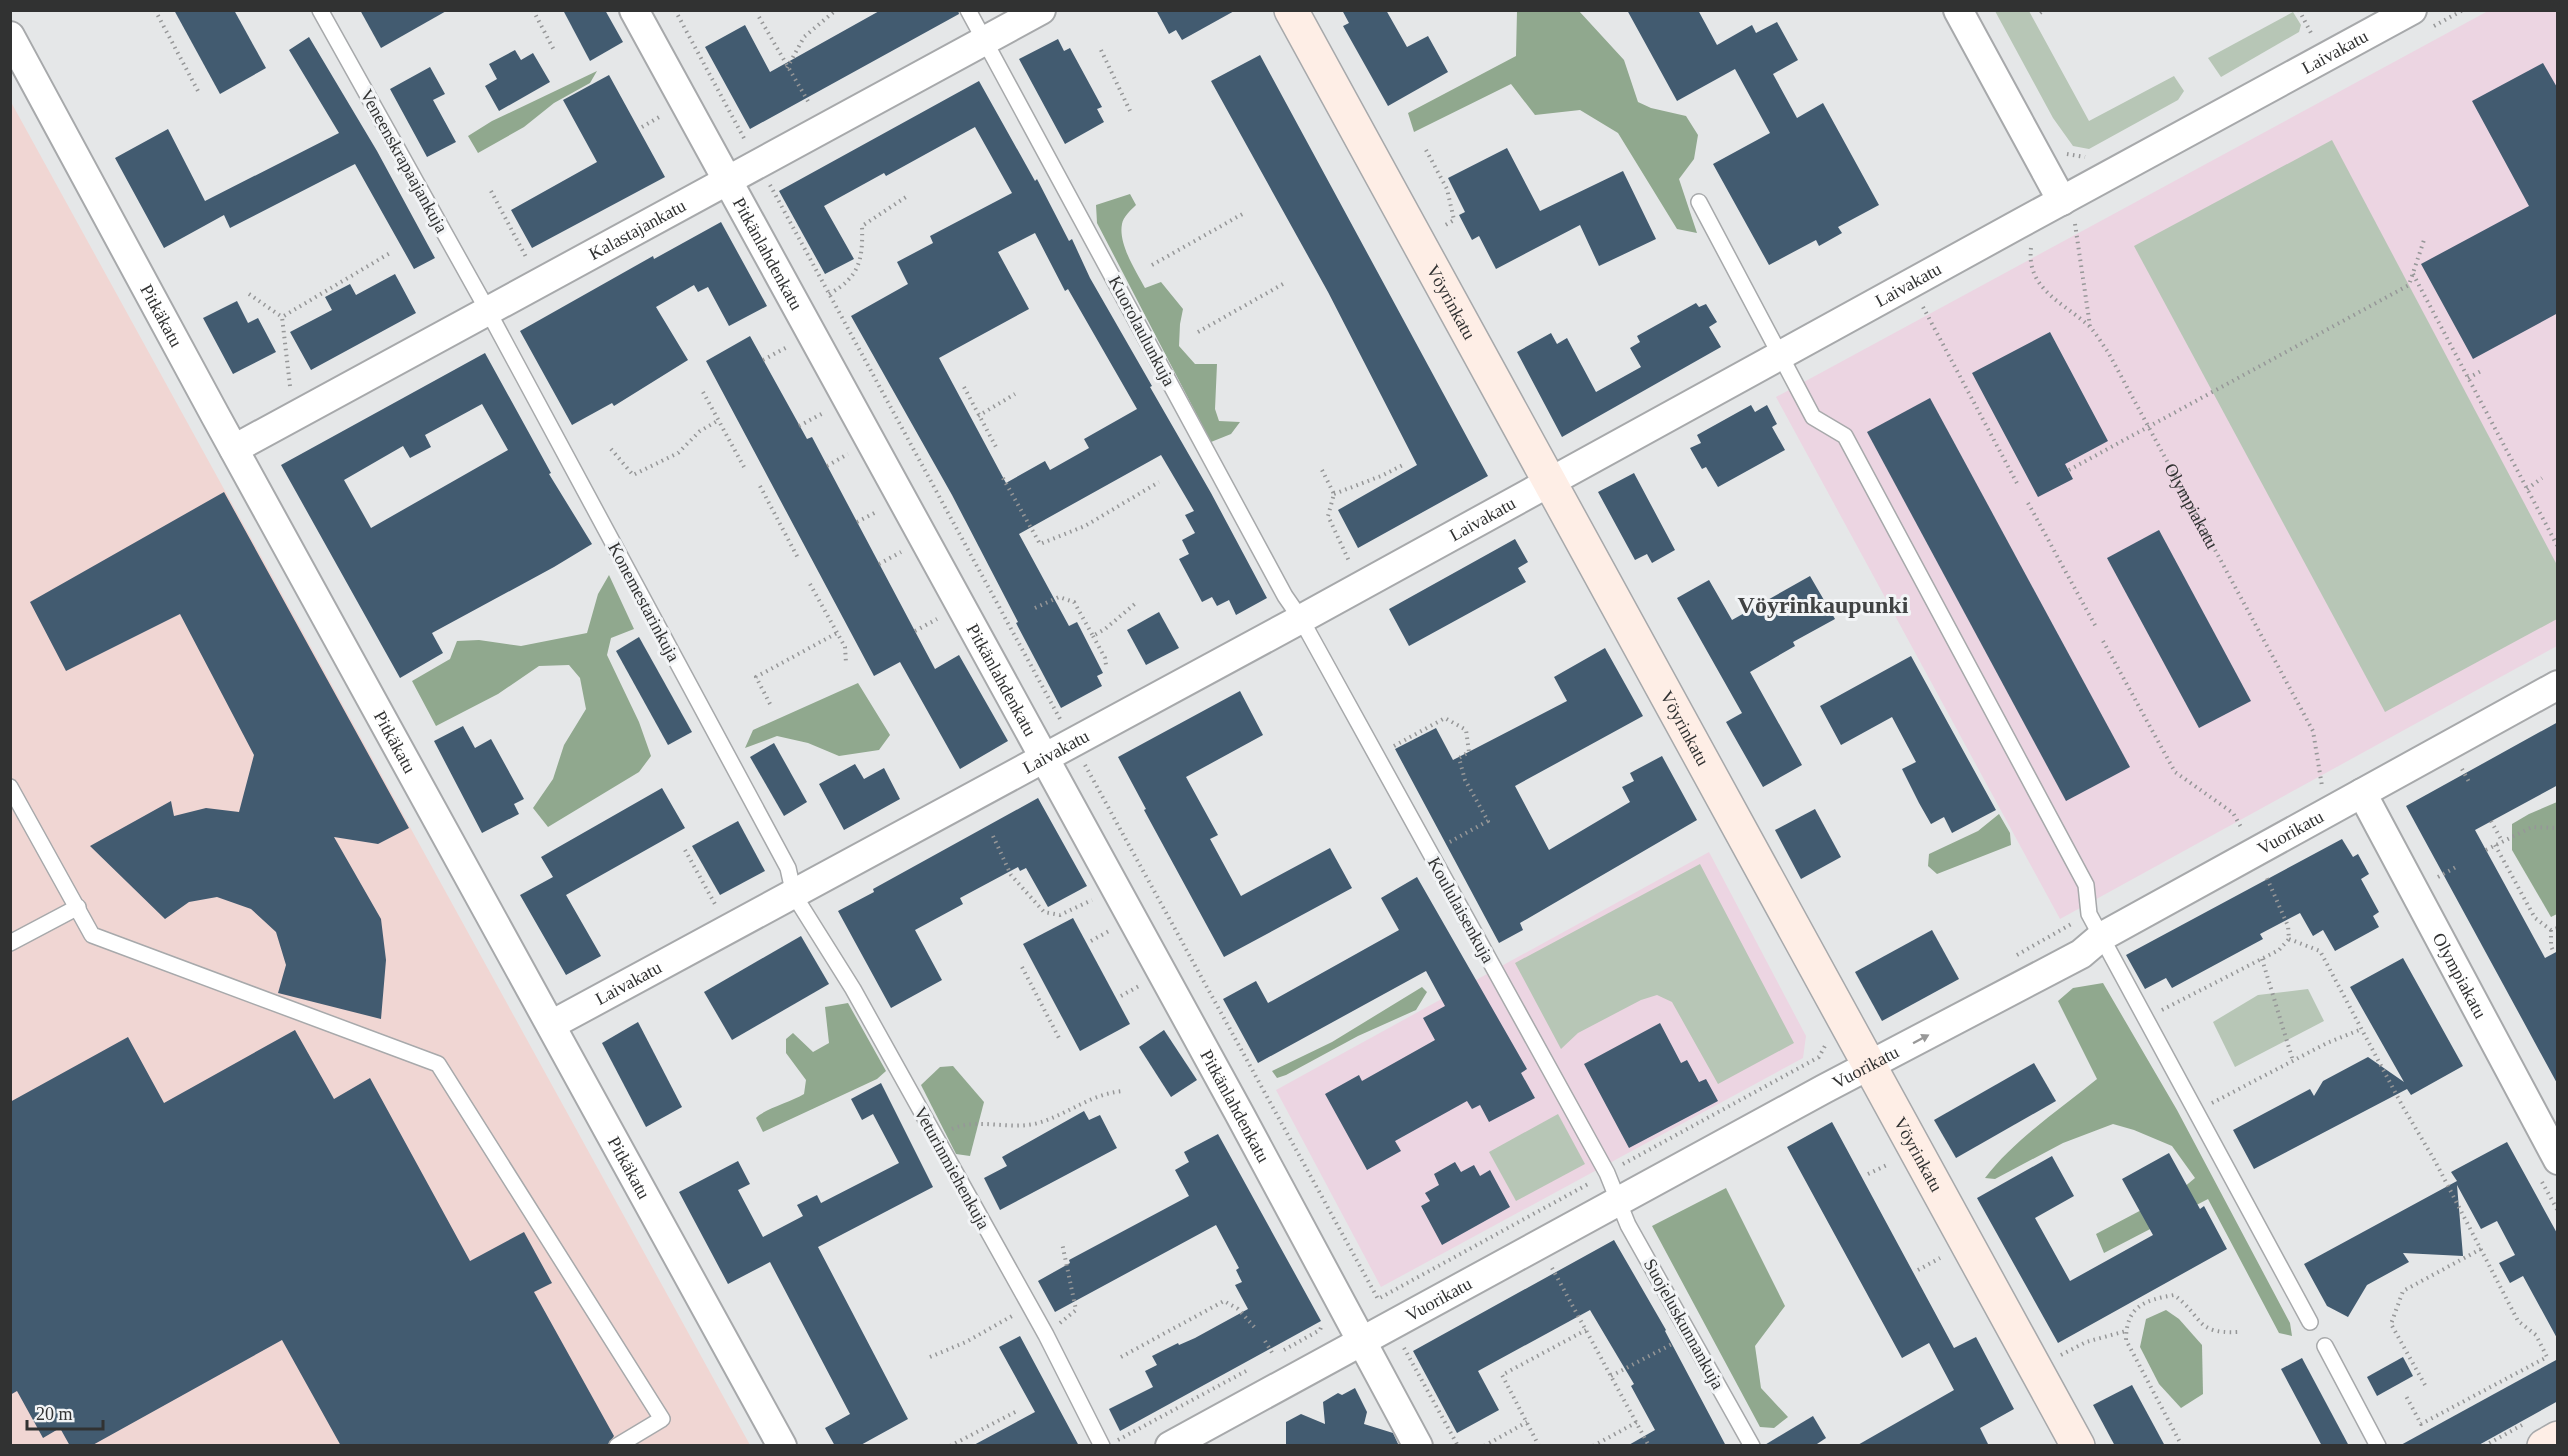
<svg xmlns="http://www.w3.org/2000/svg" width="2568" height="1456" viewBox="0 0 2568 1456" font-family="'Times New Roman',serif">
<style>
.industrial{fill:#f0d6d3}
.education{fill:#ecd5e2}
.green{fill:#b7c6b6}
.forest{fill:#90a88e}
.building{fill:#425b70;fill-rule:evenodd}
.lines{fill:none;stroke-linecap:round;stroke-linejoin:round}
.service-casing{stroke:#a7a9ab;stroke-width:18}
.minor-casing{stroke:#a7a9ab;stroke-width:32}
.secondary-casing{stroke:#a7a9ab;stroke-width:36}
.path{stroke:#969798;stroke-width:4;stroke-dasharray:1.5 4.5;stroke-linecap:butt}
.service{stroke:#fff;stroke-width:15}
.minor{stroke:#fff;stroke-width:28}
.secondary{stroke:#feeee6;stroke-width:33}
.oneway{fill:#989898}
.labels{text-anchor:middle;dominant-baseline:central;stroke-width:6;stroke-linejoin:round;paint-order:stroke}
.street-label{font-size:18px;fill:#313232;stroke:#f2f4f6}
.district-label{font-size:24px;font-weight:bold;fill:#404243;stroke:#f2f4f6}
</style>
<rect width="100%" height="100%" fill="#e5e7e8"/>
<!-- industrial -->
<path class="industrial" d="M11 102 750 1445H11Z"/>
<!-- education -->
<g class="education">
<path d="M2488 11H2557V646L2060 919 1776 397Z"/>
<path d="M1709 852 1806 1036 1803 1058 1381 1287 1276 1090Z"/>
</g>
<!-- green -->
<g class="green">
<path d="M1995 11H2029L2089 121 2174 76 2184 91 2178 100 2089 149 2073 146 2053 118Z"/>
<path d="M2293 12 2301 25 2299 32 2221 77 2208 58Z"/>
<path d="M2332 140 2557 565V619L2385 712 2134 246Z"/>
<path d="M1700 864 1794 1043 1718 1084 1672 1002 1657 995 1641 1000 1578 1033 1561 1049 1515 963Z"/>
<path d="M2308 989 2324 1021 2235 1067 2213 1022 2258 995Z"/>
<path d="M1558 1114 1585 1164 1516 1201 1489 1152Z"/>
</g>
<!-- forest -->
<g class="forest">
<path d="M1517 11H1579L1624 60 1638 102 1651 108 1686 116 1698 135 1694 159 1679 179 1697 233 1677 229 1618 133 1580 110 1535 115 1511 84 1414 132 1408 113 1516 56Z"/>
<path d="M597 71 590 83 554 103 524 127 478 153 468 136 492 121Z"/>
<path d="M1130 194 1136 205C1131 210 1123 217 1122 224 1118 244 1136 271 1145 288L1161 282 1183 309 1180 324 1179 346 1195 364H1217L1215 409 1219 421 1240 422 1231 434 1211 442 1097 223 1096 205Z"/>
<path d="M609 575 634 629 611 638 607 655 639 722 651 756 639 772 548 827 533 808 553 779 564 745 586 709 580 678 569 665 539 666 498 694 436 726 412 681 450 659 457 641 479 640 521 646 587 633 598 594Z"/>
<path d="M858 683 890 735 879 750 839 756 808 743 777 736 745 748 753 730Z"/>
<path d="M2557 802V914L2551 917 2512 850V824L2529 814Z"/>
<path d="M1999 814 2010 833 2011 845 1937 874 1928 866 1929 854 1978 831Z"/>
<path d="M2103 983 2177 1110 2290 1323 2292 1336 2279 1333 2208 1199 2104 1253 2096 1234 2183 1188 2195 1178 2172 1146 2134 1130 2113 1124 2063 1143 1995 1179 1985 1178C2015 1139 2059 1110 2097 1079L2058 1001 2073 988Z"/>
<path d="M1422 987 1427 992 1416 1010 1358 1036 1286 1075 1277 1078 1272 1071 1332 1042Z"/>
<path d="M848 1003 886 1071 877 1079 763 1132 756 1118C764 1109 791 1102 804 1094L806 1080 786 1053V1039L793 1033 813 1052 829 1043 825 1007Z"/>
<path d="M953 1066 984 1102 970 1156 956 1154 921 1085 940 1067Z"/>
<path d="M1726 1188 1785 1306 1755 1346 1761 1388 1788 1417 1774 1428 1760 1427 1652 1226Z"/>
<path d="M2166 1310 2179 1319 2202 1345 2203 1394 2181 1408 2159 1384 2140 1347 2146 1319Z"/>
</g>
<!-- building -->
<g class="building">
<path d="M174 10H234L266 68 220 94Z"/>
<path d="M360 10H448L381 48Z"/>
<path d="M563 10H605L623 42 590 61Z"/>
<path d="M881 10H958L959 14 750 129 705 47 745 25 770 72Z"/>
<path d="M1156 10H1236L1182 40 1176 30 1169 34Z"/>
<path d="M1342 10H1386L1407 47 1428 36 1448 72 1388 106 1343 26 1349 23Z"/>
<path d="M1627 10H1698L1717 45 1752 25 1756 33 1777 22 1798 60 1773 74 1797 118 1823 103 1879 205 1838 227 1842 233 1819 246 1816 240 1769 265 1713 164 1770 133 1735 69 1677 101Z"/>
<path d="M309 37 377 151 435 258 414 269 355 164 230 228 224 215 164 248 115 158 168 129 205 201 339 133 289 50Z"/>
<path d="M1058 39 1064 51 1070 48 1102 107 1097 109 1104 122 1065 144 1019 59Z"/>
<path d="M515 50 521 60 533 53 550 82 499 111 485 86 497 79 489 64Z"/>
<path d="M1260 55 1488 476 1358 548 1338 510 1417 465 1328 292 1211 81Z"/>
<path d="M2543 63 2558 89V313L2473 359 2421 264 2529 206 2472 101Z"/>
<path d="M430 67 445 94 433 100 456 142 427 157 390 89Z"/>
<path d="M609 75 665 177 532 248 511 210 597 162 563 100Z"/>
<path d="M979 81 1035 181 1037 179 1069 241 1072 239 1090 278 1152 386 1150 387 1211 493 1267 598 1236 615 1229 600 1217 606 1212 597 1202 602 1179 559 1189 554 1182 540 1195 533 1185 515 1194 511 1161 455 1019 534 1069 626 1077 622 1103 673 1097 676 1102 686 1061 708 1016 623 1018 622 952 495 851 316 908 284 897 262 933 243 930 236 1012 193 975 127 886 176 884 173 824 206 854 259 825 274 779 191ZM1035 233 1065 291 1068 289 1137 409 1084 439 1089 448 1050 470 1045 461 1006 483 939 358 1029 309 998 252Z"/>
<path d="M1507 148 1540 211 1623 171 1656 239 1599 266 1580 225 1496 269 1479 236 1472 240 1459 215 1465 212 1448 178Z"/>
<path d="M721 222 767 306 729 326 708 287 698 292 694 285 656 307 688 360 614 406 612 403 572 425 520 331 653 256 654 259Z"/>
<path d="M395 274 416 313 311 370 290 332 332 310 325 297 350 284 356 295Z"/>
<path d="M237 301 248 323 258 318 276 352 233 374 203 318Z"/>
<path d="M1696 303 1699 307 1706 304 1717 322 1709 327 1721 347 1562 437 1517 352 1551 333 1557 344 1567 338 1596 392 1641 367 1630 348 1640 342 1637 336Z"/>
<path d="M2050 332 2108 441 2065 464 2073 479 2038 497 1972 373Z"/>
<path d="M750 336 807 439 812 437 935 669 959 655 1008 741 960 769 900 662 874 676 706 361Z"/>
<path d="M485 353 551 473 549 474 592 544 554 567 432 633 443 653 400 678 281 465ZM482 404 508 450 371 528 344 480 403 446 410 458 431 447 425 435Z"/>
<path d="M1930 398 2130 767 2066 801 1867 432Z"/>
<path d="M1751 405 1755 412 1767 405 1777 424 1772 427 1785 450 1718 487 1706 467 1702 469 1690 448 1701 443 1697 435Z"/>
<path d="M1634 473 1675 550 1652 563 1647 554 1635 560 1598 492Z"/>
<path d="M224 492 409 828 378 844 334 837 381 919 386 960 381 1019 278 993 286 965 276 932 251 909 217 897 189 902 165 919 90 846 171 801 174 816 206 808 239 812 254 755 180 614 66 671 30 602Z"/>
<path d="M2159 530 2251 701 2199 728 2107 558Z"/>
<path d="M1515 539 1528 562 1518 568 1526 582 1409 646 1389 609Z"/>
<path d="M1810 576 1835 619 1793 642 1795 646 1750 672 1802 765 1763 787 1726 722 1742 713 1677 598 1709 580 1732 620Z"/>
<path d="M1159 612 1179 648 1146 665 1127 630Z"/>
<path d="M639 637 692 732 668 745 616 651Z"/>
<path d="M1605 648 1643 716 1515 786 1549 850 1630 802 1622 787 1634 781 1630 773 1662 756 1697 820 1520 923 1523 930 1499 943 1395 749 1436 728 1453 760 1567 701 1554 677Z"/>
<path d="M1911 656 1996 810 1952 833 1944 817 1931 824 1919 803 1902 769 1916 762 1892 717 1841 745 1820 706Z"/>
<path d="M1240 691 1263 735 1186 777 1218 835 1210 839 1241 896 1330 848 1352 888 1224 957 1144 810 1146 809 1118 757Z"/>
<path d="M2558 722V785L2475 830 2545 958 2558 951V1085L2406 806Z"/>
<path d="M463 726 475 748 491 739 524 799 514 804 519 814 482 833 434 741Z"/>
<path d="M774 743 807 802 784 816 750 757Z"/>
<path d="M855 764 864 779 884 768 900 799 844 830 819 784Z"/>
<path d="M662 788 685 828 566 895 601 956 566 975 520 895 553 877 541 857Z"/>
<path d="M1038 798 1087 886 1048 907 1026 868 1020 871 1018 867 960 898 963 904 915 930 942 980 891 1008 838 911 874 892 873 889Z"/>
<path d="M1815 809 1841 857 1801 879 1775 830Z"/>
<path d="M738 821 765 871 720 895 692 846Z"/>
<path d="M2342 839 2353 857 2358 854 2369 874 2361 879 2379 912 2373 916 2379 927 2335 951 2323 930 2313 936 2300 913 2260 934 2263 939 2172 988 2166 978 2145 989 2126 955Z"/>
<path d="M1417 877 1527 1069 1521 1073 1535 1098 1489 1122 1480 1105 1472 1109 1467 1101 1395 1141 1401 1151 1367 1170 1325 1094 1359 1075 1362 1081 1435 1040 1423 1018 1445 1006 1426 971 1258 1063 1223 999 1256 981 1268 1003 1399 930 1381 898Z"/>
<path d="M1073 918 1130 1024 1080 1051 1023 944Z"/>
<path d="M1932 930 1959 979 1882 1021 1855 972Z"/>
<path d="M801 936 829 984 732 1040 704 992Z"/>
<path d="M2403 958 2463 1066 2411 1095 2407 1089 2254 1169 2233 1130 2310 1089 2314 1096 2323 1081 2368 1057 2404 1082 2350 987Z"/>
<path d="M638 1022 682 1107 646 1127 602 1043Z"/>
<path d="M1660 1023 1681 1063 1687 1060 1699 1082 1706 1079 1718 1101 1629 1148 1584 1064Z"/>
<path d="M295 1030 334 1099 370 1078 470 1261 524 1232 552 1283 534 1292 614 1436 607 1446H341L282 1340 91 1446H70L60 1428 43 1438 17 1391 10 1395V1102L128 1037 164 1103Z"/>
<path d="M1164 1030 1197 1080 1171 1097 1139 1047Z"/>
<path d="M2034 1063 2056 1101 1956 1158 1934 1120Z"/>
<path d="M881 1083 933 1187 818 1247 908 1419 859 1446H835L825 1428 850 1414 770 1262 728 1284 679 1192 738 1161 750 1184 738 1190 763 1237 803 1216 797 1205 817 1195 821 1203 899 1163 873 1114 862 1120 851 1099Z"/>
<path d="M1084 1111 1089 1120 1100 1115 1117 1148 1000 1210 984 1178 1007 1166 1002 1157Z"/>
<path d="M1832 1122 1954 1348 1976 1337 2014 1409 1980 1428 1989 1446H1856L1954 1390 1929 1343 1902 1358 1787 1147Z"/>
<path d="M1218 1134 1321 1321 1120 1431 1109 1409 1153 1387 1145 1371 1157 1365 1152 1356 1178 1343 1179 1345 1195 1338 1248 1309 1235 1285 1242 1282 1236 1270 1239 1268 1216 1225 1055 1312 1038 1281 1070 1263 1069 1260 1189 1196 1175 1170 1189 1162 1184 1152Z"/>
<path d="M2507 1142 2558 1235V1340L2523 1276 2510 1283 2499 1263 2515 1255 2497 1221 2481 1229 2457 1185 2463 1256 2403 1253 2409 1262 2367 1285 2348 1317 2327 1306 2304 1264 2457 1181 2451 1172Z"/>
<path d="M2169 1153 2200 1209 2204 1206 2227 1249 2058 1343 1977 1198 2052 1156 2074 1196 2035 1218 2070 1281 2153 1235 2122 1179Z"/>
<path d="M1455 1162 1461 1172 1474 1165 1480 1176 1490 1170 1510 1207 1442 1245 1421 1206 1430 1201 1425 1193 1439 1185 1434 1174Z"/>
<path d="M1614 1240 1666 1330 1665 1331 1726 1446H1627L1655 1430 1631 1386 1634 1384 1590 1310 1478 1371 1499 1410 1457 1433 1413 1351Z"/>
<path d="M1020 1336 1079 1446H972L1035 1412 999 1347Z"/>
<path d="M2403 1357 2413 1376 2377 1396 2367 1377Z"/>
<path d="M2302 1358 2349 1446H2322L2281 1369Z"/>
<path d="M2558 1359V1401L2477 1446H2399Z"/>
<path d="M2132 1385 2165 1446H2115L2093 1405Z"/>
<path d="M1355 1388 1367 1412 1364 1424 1393 1433 1399 1446H1286V1422L1301 1414 1325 1424 1323 1402 1338 1393 1342 1395Z"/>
<path d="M1813 1416 1826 1438 1814 1446H1763Z"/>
</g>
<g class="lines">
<!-- service casing -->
<g class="service-casing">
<g id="service">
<path d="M320 10 488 311 788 868 794 895 853 989 1046 1335 1102 1446"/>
<path d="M968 10 1285 596 1301 619 1607 1173 1628 1225 1752 1446"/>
<path d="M1699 202 1813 417 1845 436 2086 885 2089 914 2310 1322"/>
<path d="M10 787 92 935 438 1064 662 1419 617 1446"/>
<path d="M10 943 78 907"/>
<path d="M2325 1346 2378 1446"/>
</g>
</g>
<!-- minor casing -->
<g class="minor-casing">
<g id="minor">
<path id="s2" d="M634 10 1239 1113 1418 1446"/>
<path d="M1958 10 2062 201"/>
<path id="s3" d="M10 36 215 415 782 1446"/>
<path id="s4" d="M234 449 1041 10"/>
<path id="s5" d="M2362 793 2558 1160"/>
<path id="s6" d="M551 1025 1301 619 2017 225 2412 10"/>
<path id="s7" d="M1170 1446 1824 1089 2081 954 2101 937 2558 685"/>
</g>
</g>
<!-- secondary casing -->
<g class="secondary-casing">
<g id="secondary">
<path id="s8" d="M1291 10 2078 1446"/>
<path d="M2544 1446 2558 1438"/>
</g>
</g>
<!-- path -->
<g class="path">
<path d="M155 10 198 91"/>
<path d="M533 10 555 52"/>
<path d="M675 10 746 142"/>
<path d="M2299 10 2311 33"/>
<path d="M2040 13 2044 10"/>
<path d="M759 17 809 103"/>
<path d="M2434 26 2463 10"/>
<path d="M1101 50 1131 113"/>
<path d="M787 68 804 37 836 10"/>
<path d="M642 127 661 116"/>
<path d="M1426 150 1447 189 1454 220 1442 227"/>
<path d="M2067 154 2085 157"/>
<path d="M770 185 1060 719"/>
<path d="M491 191 526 257"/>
<path d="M2075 224 2090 326"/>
<path id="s1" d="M2031 248C2026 289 2064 303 2089 326 2096 333 2102 344 2108 352L2313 731 2322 786"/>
<path d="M1152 265 1246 212"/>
<path d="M2413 274 2558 547"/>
<path d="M249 294 282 317"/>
<path d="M829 294C860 277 863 259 862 226L909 195"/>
<path d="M1923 307 2019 487"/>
<path d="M1198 332 1283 284"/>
<path d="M763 360 789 346"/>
<path d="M2468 378 2483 370"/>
<path d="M290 386 282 317 390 253"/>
<path d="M964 387 996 447"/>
<path d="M703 392 744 467"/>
<path d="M978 416 1015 394"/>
<path d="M799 426 825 412"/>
<path d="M611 449 633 475 678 453 700 431 719 420"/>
<path d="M827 466 848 454"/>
<path d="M1322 470 1334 494 1328 516 1349 561"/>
<path d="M2069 470 2409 285 2425 237"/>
<path d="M1003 478 1040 544 1085 526 1159 482"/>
<path d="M760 486 798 558"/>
<path d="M2527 489 2542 478"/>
<path d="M1334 494 1381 476 1405 464"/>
<path d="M2028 503 2096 627"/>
<path d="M857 522 878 511"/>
<path d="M879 564 901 552"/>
<path d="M810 584 845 647 846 663"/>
<path d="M1035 608 1059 597 1074 602 1093 636 1105 629 1136 603"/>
<path d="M915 631 937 619"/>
<path d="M1093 636 1105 658 1106 665"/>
<path d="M2103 641 2175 772 2233 813 2242 829"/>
<path d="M770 704 756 677 837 633"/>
<path d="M1394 746 1445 718 1466 730 1469 752 1459 758 1465 780 1488 821 1446 844"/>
<path d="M1085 765 1378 1299 1590 1183"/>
<path d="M2462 769 2469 782"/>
<path d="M2491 821 2502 841"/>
<path d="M993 836 1011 875 1044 912 1060 915 1092 900"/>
<path d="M2495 845 2535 918 2551 930 2558 928"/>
<path d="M685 850 716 906"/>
<path d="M2486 850 2532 827 2558 828"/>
<path d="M2438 877 2456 867"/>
<path d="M2551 930V946L2554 953"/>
<path d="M2289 939 2320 951 2403 1107 2435 1161 2518 1321 2536 1335 2547 1357 2421 1424 2406 1396"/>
<path d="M1091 941 1109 931"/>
<path d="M2017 955 2073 923"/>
<path d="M2262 959 2293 1061"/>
<path d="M1022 967 1059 1038"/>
<path d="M1121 996 1139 986"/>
<path d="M2162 1010 2279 950 2289 939 2288 926 2266 876"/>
<path d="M2212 1103 2327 1043 2362 1029"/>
<path d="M952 1129C979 1117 1009 1131 1038 1123 1069 1114 1090 1094 1123 1091"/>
<path d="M1623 1164 1819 1057 1826 1044"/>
<path d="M1868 1174 1889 1164"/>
<path d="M2542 1182 2558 1211"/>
<path d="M1552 1268 1649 1446"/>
<path d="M1918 1270 1940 1258"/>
<path d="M1060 1323 1076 1310 1062 1243"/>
<path d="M1265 1341 1274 1356"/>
<path d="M1404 1348 1458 1446"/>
<path d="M1284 1350 1320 1330 1322 1325"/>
<path d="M2061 1355 2086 1342 2126 1331"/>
<path d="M930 1357 966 1342 1012 1316"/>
<path d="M1121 1357 1224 1301 1238 1309 1257 1330"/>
<path d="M1611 1376 1672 1344"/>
<path d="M2425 1385 2391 1324 2403 1291 2481 1249"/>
<path d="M1118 1440 1246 1371"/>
<path d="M950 1446 1019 1410"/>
<path d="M1484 1446 1527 1422"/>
<path d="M1539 1446 1502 1375 1586 1330"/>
<path d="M1593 1446 1637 1422"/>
<path d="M2182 1446 2126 1340C2126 1306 2145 1300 2174 1295 2204 1317 2194 1334 2238 1332"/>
<path d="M2484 1446 2522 1425"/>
</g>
<!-- service -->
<use href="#service" class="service"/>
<!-- minor -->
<use href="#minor" class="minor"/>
<!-- secondary -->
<use href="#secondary" class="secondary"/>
</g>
<!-- one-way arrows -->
<defs><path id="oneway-solid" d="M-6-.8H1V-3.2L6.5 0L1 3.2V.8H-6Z" transform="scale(1.5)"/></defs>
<use class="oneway" href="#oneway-solid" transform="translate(1921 1039) rotate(-28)"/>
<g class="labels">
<!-- street labels -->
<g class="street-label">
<text stroke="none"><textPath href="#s6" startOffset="2032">Laivakatu</textPath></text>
<text transform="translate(404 161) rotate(61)">Veneenskrapaajankuja</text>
<text stroke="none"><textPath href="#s4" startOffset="459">Kalastajankatu</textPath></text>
<text stroke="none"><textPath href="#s2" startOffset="278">Pitkänlahdenkatu</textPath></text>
<text stroke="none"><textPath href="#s6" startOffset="1546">Laivakatu</textPath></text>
<text stroke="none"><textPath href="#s8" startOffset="333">Vöyrinkatu</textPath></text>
<text stroke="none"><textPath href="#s3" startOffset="318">Pitkäkatu</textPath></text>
<text transform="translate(1142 331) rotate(62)">Kuorolaulunkuja</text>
<text stroke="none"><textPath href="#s1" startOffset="310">Olympiakatu</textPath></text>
<text stroke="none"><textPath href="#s6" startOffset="1060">Laivakatu</textPath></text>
<text transform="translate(644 602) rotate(62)">Konemestarinkuja</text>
<text stroke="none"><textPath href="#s2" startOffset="764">Pitkänlahdenkatu</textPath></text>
<text stroke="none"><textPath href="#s8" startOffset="819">Vöyrinkatu</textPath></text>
<text stroke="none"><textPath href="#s3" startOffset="804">Pitkäkatu</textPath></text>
<text stroke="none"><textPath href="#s6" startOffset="574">Laivakatu</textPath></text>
<text stroke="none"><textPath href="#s7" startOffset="1278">Vuorikatu</textPath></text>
<text transform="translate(1461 910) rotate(61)">Koululaisenkuja</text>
<text stroke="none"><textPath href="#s5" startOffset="207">Olympiakatu</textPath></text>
<text stroke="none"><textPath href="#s6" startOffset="88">Laivakatu</textPath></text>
<text stroke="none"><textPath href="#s7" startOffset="792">Vuorikatu</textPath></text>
<text stroke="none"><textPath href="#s2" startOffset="1250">Pitkänlahdenkatu</textPath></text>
<text stroke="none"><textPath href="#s8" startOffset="1305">Vöyrinkatu</textPath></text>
<text stroke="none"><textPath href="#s3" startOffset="1290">Pitkäkatu</textPath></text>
<text transform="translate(952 1168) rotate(61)">Veturinmiehenkuja</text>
<text stroke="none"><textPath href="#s7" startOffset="306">Vuorikatu</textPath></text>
<text transform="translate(1684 1324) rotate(61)">Suojeluskunnankuja</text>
</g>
<!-- district labels -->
<g class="district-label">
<text x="1823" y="605">Vöyrinkaupunki</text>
</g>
</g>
<!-- border -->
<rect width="2568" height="1456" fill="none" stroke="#313232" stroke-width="24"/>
<!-- scale -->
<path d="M27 1420v9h76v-9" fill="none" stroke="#313232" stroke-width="3"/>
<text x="36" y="1420" font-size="18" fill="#313232" stroke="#f2f4f6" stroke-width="4.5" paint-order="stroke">20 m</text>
</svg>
